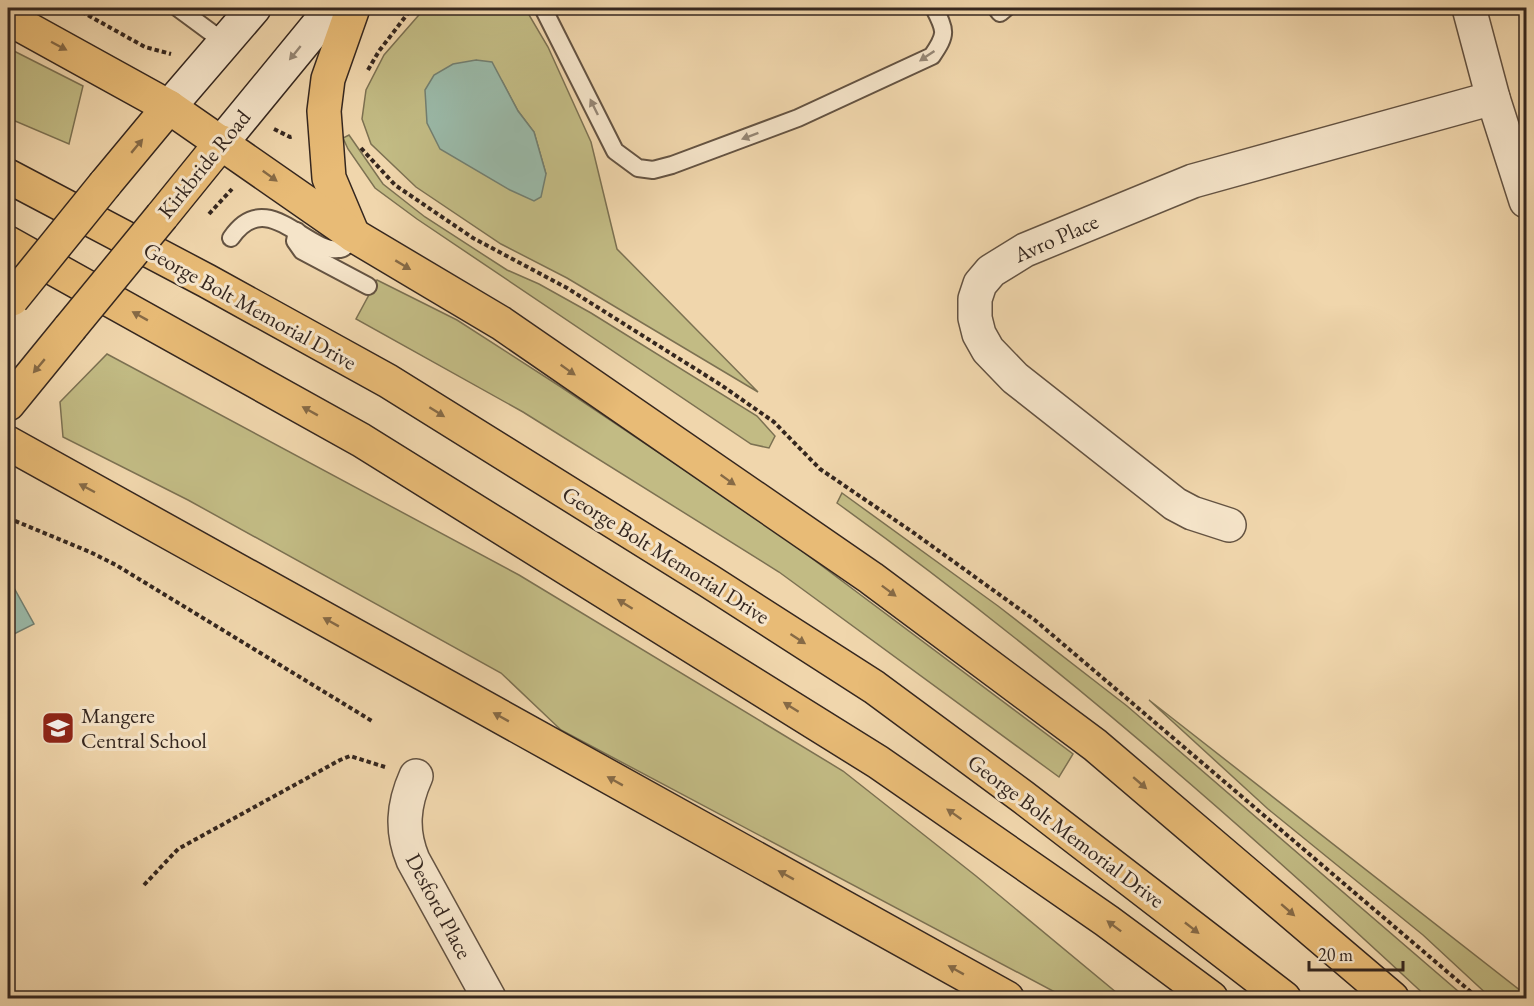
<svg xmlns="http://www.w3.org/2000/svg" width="1534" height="1006" viewBox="0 0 1534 1006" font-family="'EB Garamond',serif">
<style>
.green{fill:#c2bb84;stroke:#7c7152;stroke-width:1.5;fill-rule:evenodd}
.water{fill:#9ab9a8;stroke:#727f71;stroke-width:1.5}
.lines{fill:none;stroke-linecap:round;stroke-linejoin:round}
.service-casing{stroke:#645342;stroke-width:20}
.minor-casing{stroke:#645342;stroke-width:36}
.secondary-casing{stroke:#35271f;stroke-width:36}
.primary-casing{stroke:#35271f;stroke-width:36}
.motorway-casing{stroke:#35271f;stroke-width:36}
.path{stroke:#35271f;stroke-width:4;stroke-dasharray:4.5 3;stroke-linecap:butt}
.service{stroke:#f5e4c9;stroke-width:16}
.minor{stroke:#f5e4c9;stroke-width:33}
.secondary{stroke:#f5e4c9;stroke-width:33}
.primary{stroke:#e8bb76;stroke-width:33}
.motorway{stroke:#e8bb76;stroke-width:33}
.primary-bridge-casing{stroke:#35271f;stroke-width:36;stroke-linecap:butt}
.primary-bridge{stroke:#e8bb76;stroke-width:33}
.oneway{fill:#866a46}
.oneway2{fill:#958674}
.labels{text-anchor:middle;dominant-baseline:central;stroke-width:6;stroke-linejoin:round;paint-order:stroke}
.street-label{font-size:22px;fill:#35271f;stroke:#f5e4c9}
.poi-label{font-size:22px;fill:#35271f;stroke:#f5e4c9;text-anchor:start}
</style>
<rect width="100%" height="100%" fill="#f0d6ac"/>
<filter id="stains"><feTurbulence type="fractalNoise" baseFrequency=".00333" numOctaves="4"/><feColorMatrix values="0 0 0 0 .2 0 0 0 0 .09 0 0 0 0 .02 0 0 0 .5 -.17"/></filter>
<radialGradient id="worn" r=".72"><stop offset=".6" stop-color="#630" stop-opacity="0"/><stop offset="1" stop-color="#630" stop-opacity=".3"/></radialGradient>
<!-- green -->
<g class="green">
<path d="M425 8H525L548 47 591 142 617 249 758 392 567 278 501 244 416 187 371 144 362 119 366 90 384 55ZM476 60 502 81 518 111 534 132 546 174Z"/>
<path d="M8 48 83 86 69 144 8 118Z"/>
<path d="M349 135 383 184 425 217 507 270 539 284 591 313 757 416 775 436 769 448 751 444 417 219 375 188 348 149 343 138Z"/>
<path d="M377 280 457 320 561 387 774 530 1073 754 1059 777 779 572 523 412 356 319Z"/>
<path d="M107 354 519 575 843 771 976 876 1123 998H1066L561 730 501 673 188 500 63 437 60 402Z"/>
<path d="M842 493 998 606 1127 706 1466 998H1428C1240 823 1046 653 837 503Z"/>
<path d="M1149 700 1526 995V998H1491L1423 935 1268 809Z"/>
</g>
<!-- water -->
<g class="water">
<path d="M476 60 492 62 518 111 534 132 546 174 541 197 534 201 510 190 440 149 427 123 425 90 434 75 453 64Z"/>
<path d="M8 577 34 624 14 634 8 623Z"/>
</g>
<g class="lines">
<!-- service casing -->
<g class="service-casing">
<g id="service">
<path d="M178 8 224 42"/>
<path d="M543 8 615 151 638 168 653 170 672 165 798 118 932 56C947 34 946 31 934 8"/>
<path d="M996 8 1000 13 1006 8"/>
<path d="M297 231 295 241 302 251 368 286"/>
<path d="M231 238C267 185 307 255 340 249 347 248 350 240 353 235"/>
</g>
</g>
<!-- minor casing -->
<g class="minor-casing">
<g id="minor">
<path d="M1469 8 1493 98 1526 201"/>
<path d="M1229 525 1192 513 1175 504 1015 378 988 350 979 334 975 318V299L980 284 991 271 1025 250 1193 181 1493 98"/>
<path d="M416 776C403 805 401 831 413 860L489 998"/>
</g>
</g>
<!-- secondary casing -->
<g class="secondary-casing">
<g id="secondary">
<path d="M169 107 254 8"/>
<path d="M222 142 332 8"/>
</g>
</g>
<!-- primary casing -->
<g class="primary-casing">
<g id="primary">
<path d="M105 184 169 107"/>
<path d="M162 216 222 142"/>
<path d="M8 404 70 328"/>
</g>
</g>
<!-- motorway casing -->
<g class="motorway-casing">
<g id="motorway">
<path d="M353 8 328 79 324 111 329 178 353 235"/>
<path d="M8 18 169 107 353 235 501 323 871 578 1095 745 1392 998"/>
<path d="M8 176 207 281 388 381 709 581 874 687 1023 797 1284 998"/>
<path d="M8 243 361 440 878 762 1107 921 1211 998"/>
<path d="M8 443 1007 998"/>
</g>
</g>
<!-- path -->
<g class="path">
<path d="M75 8 145 47 171 54"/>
<path d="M368 70 379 51 412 8"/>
<path d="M274 129 290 137 294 136"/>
<path d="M361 148 395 185 473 238 567 288 721 385 774 422 820 469 914 533 1036 621 1478 998"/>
<path d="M209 214 232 189"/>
<path d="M8 518 90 552 116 565 372 721"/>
<path d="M144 885 178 849 340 760 350 756 385 767"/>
</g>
<!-- service -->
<use href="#service" class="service"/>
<!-- minor -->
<use href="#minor" class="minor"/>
<!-- secondary -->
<use href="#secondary" class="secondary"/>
<!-- primary -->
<use href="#primary" class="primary"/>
<!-- motorway -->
<use href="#motorway" class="motorway"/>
<!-- primary-bridge casing -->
<g class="primary-bridge-casing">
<g id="primary-bridge">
<path d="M12 299 105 184"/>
<path d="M70 328 162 216"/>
</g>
</g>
<!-- primary-bridge -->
<use href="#primary-bridge" class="primary-bridge"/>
</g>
<!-- one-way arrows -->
<defs><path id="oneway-solid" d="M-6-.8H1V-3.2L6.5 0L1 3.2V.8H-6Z" transform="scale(1.5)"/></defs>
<g class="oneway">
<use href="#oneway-solid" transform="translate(59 46) rotate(28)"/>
<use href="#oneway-solid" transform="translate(137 146) rotate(-50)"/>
<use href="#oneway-solid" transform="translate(270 176) rotate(36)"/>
<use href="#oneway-solid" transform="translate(403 265) rotate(31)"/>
<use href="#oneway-solid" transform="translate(140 316) rotate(-151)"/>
<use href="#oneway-solid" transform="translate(39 366) rotate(130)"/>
<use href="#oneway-solid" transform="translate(568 370) rotate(35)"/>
<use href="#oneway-solid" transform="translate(310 411) rotate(-151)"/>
<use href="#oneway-solid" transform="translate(437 412) rotate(32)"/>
<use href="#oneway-solid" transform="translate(728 480) rotate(35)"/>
<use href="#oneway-solid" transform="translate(87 488) rotate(-152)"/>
<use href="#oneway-solid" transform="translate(889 591) rotate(37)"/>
<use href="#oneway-solid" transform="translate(625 604) rotate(-148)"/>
<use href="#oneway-solid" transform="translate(331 622) rotate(-151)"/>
<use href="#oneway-solid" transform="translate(798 639) rotate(33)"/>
<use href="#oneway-solid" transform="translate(791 707) rotate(-148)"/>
<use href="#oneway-solid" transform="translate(501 717) rotate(-151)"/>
<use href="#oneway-solid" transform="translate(615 781) rotate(-151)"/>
<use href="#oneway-solid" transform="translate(1140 783) rotate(41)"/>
<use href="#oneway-solid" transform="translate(954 814) rotate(-145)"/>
<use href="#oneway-solid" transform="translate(786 875) rotate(-151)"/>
<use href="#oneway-solid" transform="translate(1288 910) rotate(41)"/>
<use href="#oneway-solid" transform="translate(1114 926) rotate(-143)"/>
<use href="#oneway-solid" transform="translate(1192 928) rotate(38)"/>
<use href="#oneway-solid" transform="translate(956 970) rotate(-151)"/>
</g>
<g class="oneway2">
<use href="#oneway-solid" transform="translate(295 53) rotate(129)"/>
<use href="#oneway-solid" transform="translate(927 56) rotate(146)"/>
<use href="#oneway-solid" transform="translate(594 107) rotate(-116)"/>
<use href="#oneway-solid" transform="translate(750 136) rotate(159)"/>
</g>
<!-- icons -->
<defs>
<g id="school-square" transform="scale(1.725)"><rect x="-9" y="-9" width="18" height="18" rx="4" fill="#8f2418" stroke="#f5e4c9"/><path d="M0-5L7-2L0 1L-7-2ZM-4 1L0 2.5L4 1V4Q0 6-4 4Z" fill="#fff"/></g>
</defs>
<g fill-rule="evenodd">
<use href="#school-square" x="58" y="728"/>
</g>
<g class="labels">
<!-- street labels -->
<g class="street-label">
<text transform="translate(204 164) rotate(-51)">Kirkbride Road</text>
<text transform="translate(1056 238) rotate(-24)">Avro Place</text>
<text transform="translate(250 306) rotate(29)">George Bolt Memorial Drive</text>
<text transform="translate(666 555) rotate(32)">George Bolt Memorial Drive</text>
<text transform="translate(1066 831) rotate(37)">George Bolt Memorial Drive</text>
<text transform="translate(439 906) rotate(62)">Desford Place</text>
</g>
<!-- poi labels -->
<g class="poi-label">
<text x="81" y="715">Mangere<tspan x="81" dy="25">Central School</tspan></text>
</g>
</g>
<!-- margin -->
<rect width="1534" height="1006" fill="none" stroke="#f0d6ac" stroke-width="30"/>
<rect x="9" y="9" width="1516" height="988" fill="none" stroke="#35271f" stroke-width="3"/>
<rect x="15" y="15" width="1504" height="976" fill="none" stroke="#35271f" stroke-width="1.5"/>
<!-- scale -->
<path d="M1309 961v9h94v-9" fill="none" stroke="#35271f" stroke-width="3"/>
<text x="1318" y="961" font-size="18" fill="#35271f" stroke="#f5e4c9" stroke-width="4.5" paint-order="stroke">20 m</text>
<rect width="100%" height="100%" filter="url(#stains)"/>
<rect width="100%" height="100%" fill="url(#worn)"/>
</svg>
